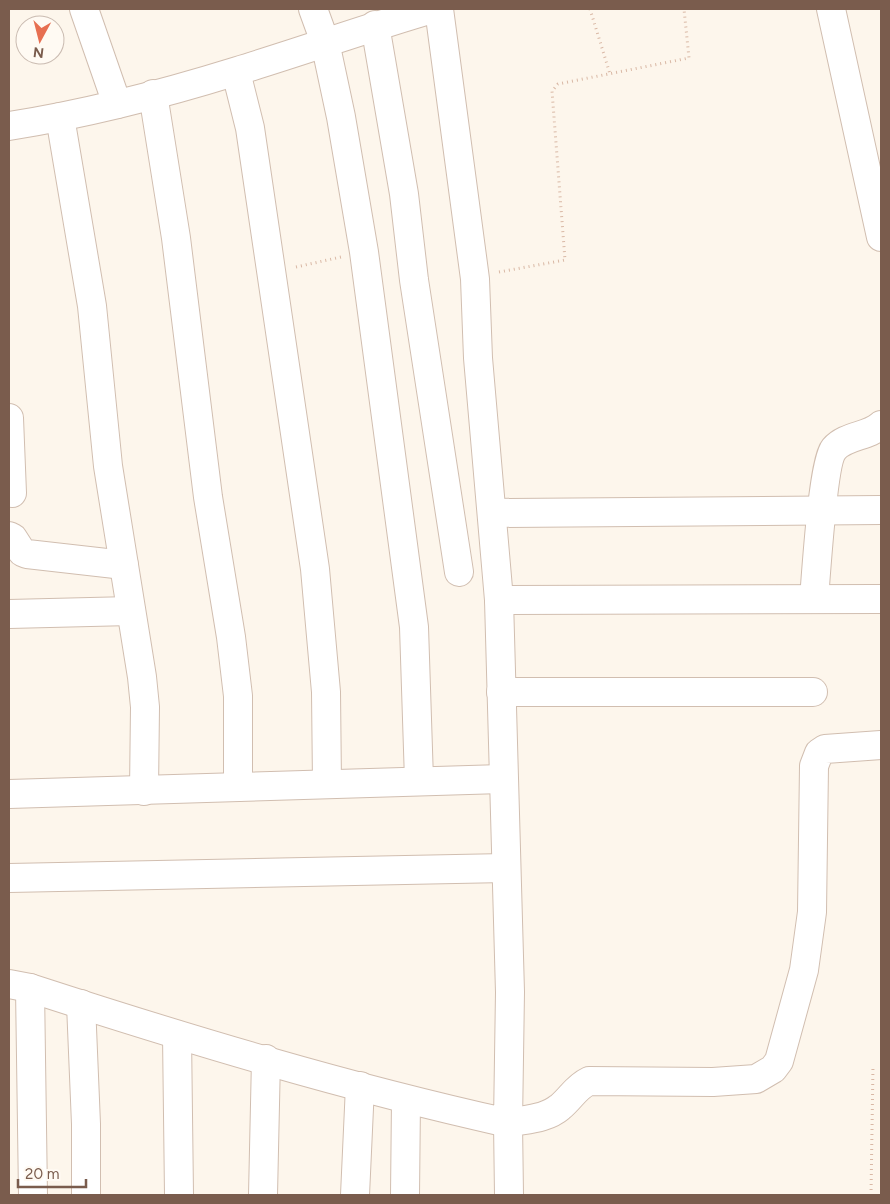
<svg xmlns="http://www.w3.org/2000/svg" width="890" height="1204" viewBox="0 0 890 1204" font-family="Figtree,sans-serif">
<style>
.lines{fill:none;stroke-linecap:round;stroke-linejoin:round}
.minor-casing{stroke:#d1beb0;stroke-width:30}
.path{stroke:#d9b8a5;stroke-width:3;stroke-dasharray:1 4;stroke-linecap:butt}
.minor{stroke:#fff;stroke-width:28}
</style>
<rect width="100%" height="100%" fill="#fdf6ec"/>
<g class="lines">
<!-- minor casing -->
<g class="minor-casing">
<g id="minor">
<path d="M84 9 117 104"/>
<path d="M313 9 325 42 341 117 364 252 414 627 419 780"/>
<path d="M831 9 881 237"/>
<path d="M375 25 404 194 414 280 459 572"/>
<path d="M236 72 250 128 315 569 326 692 327 784"/>
<path d="M153 94 176 238 208 497 231 637 238 696V787"/>
<path d="M60 117 92 306 108 466 142 677 145 707 144 791"/>
<path d="M9 126C86 114 163 94 237 71 303 51 367 28 432 9"/>
<path d="M9 418 12 493"/>
<path d="M492 513 881 510"/>
<path d="M9 536 13 538 22 552 27 554 124 565"/>
<path d="M814 599C816 575 823 462 834 449 846 435 868 437 881 425"/>
<path d="M499 600 881 599"/>
<path d="M9 614 131 611"/>
<path d="M501 692H813"/>
<path d="M9 794 502 779"/>
<path d="M9 878 506 868"/>
<path d="M9 984 30 988C187 1039 346 1087 508 1123L510 992 499 600 478 358 475 279 439 9"/>
<path d="M30 988 33 1195"/>
<path d="M81 1004 86 1124V1195"/>
<path d="M177 1035 179 1195"/>
<path d="M263 1195 266 1059"/>
<path d="M355 1195 360 1086"/>
<path d="M405 1195 406 1100"/>
<path d="M509 1195 508 1123C526 1119 546 1119 560 1107 571 1098 576 1087 589 1081L713 1082 756 1079 773 1069 779 1061 804 970 812 912 814 766 819 753 825 749 881 745"/>
</g>
</g>
<!-- path -->
<g class="path">
<path d="M590 9 610 74"/>
<path d="M296 267 341 257"/>
<path d="M499 272 565 260 552 91 558 84 689 58 684 9"/>
<path d="M871 1195 873 1065"/>
</g>
<!-- minor -->
<use href="#minor" class="minor"/>
</g>
<!-- border -->
<rect width="890" height="1204" fill="none" stroke="#7a5c4d" stroke-width="20"/>
<!-- north arrow -->
<g transform="translate(40 40) rotate(187)"><circle r="24" fill="#fffaf3" stroke="#cabbb1"/>
<path d="M0-4L9 19L0 12L-9 19Z" fill="#e76f51"/>
<text y="-8" font-size="14" font-weight="bold" text-anchor="middle" fill="#7a5c4d">N</text>
</g>
<!-- scale -->
<path d="M18 1179v8h68v-8" fill="none" stroke="#7a5c4d" stroke-width="2.5"/>
<text x="25" y="1179" font-size="15" fill="#7a5c4d" stroke="#fffaf3" stroke-width="4" paint-order="stroke">20 m</text>
</svg>
